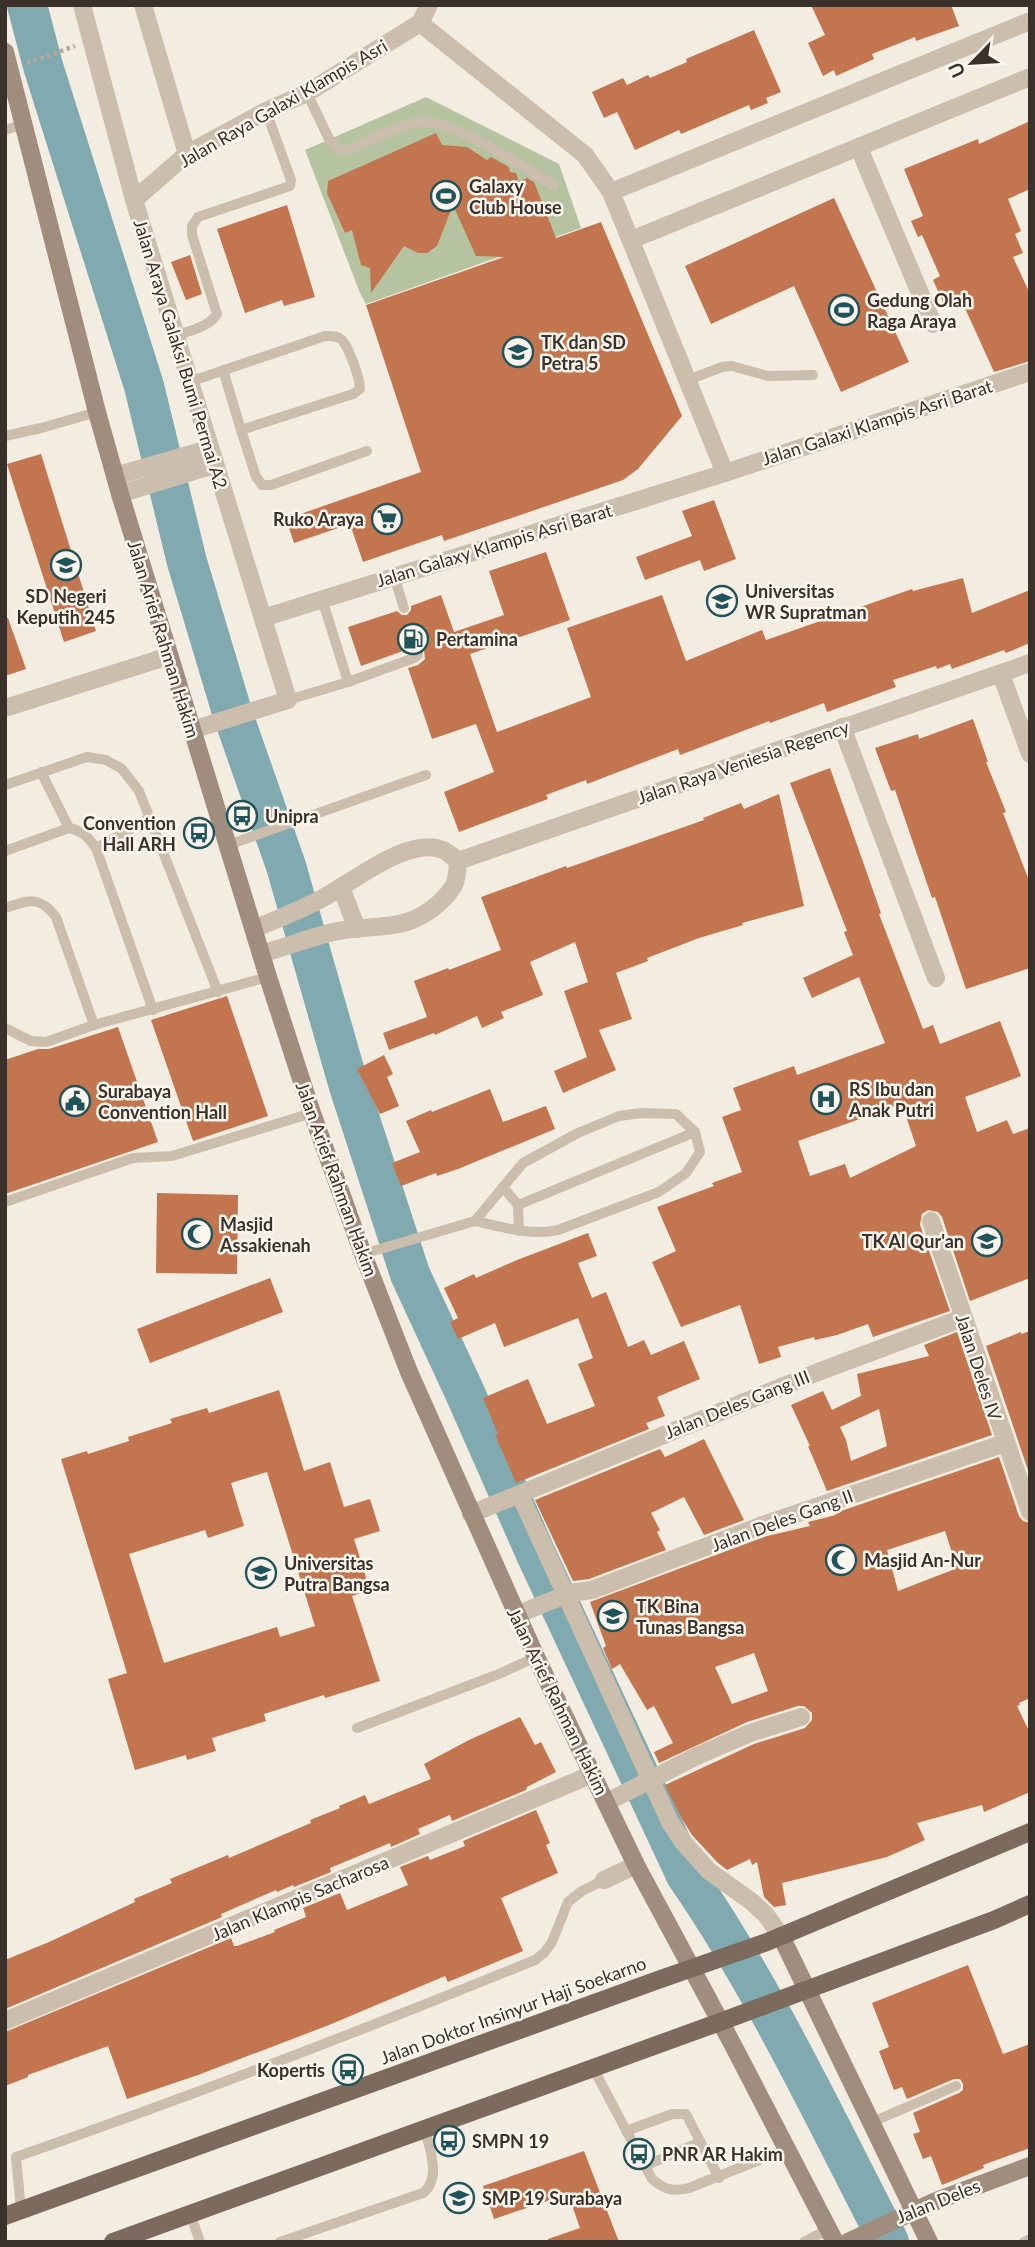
<svg xmlns="http://www.w3.org/2000/svg" width="1035" height="2247" viewBox="0 0 1035 2247" font-family="Lato,sans-serif">
<style>
.green{fill:#b5c3a1}
.lines{fill:none;stroke-linecap:round;stroke-linejoin:round}
.river{stroke:#81aab0;stroke-width:40}
.building{fill:#c3754f;fill-rule:evenodd}
.path{stroke:#b8a897;stroke-width:4.5;stroke-dasharray:3.5 3.5;stroke-linecap:butt}
.lane{stroke:#ccbead;stroke-width:10}
.street{stroke:#ccbead;stroke-width:18}
.secondary{stroke:#a08d7e;stroke-width:18}
.primary{stroke:#7c6a5d;stroke-width:18}
.labels{text-anchor:middle;dominant-baseline:central;stroke-width:5;stroke-linejoin:round;paint-order:stroke}
.street-label{font-size:18px;fill:#3a312b;stroke:#faf6ee}
.poi-label{font-size:18px;font-weight:bold;fill:#3a312b;stroke:#faf6ee;text-anchor:start}
</style>
<rect width="100%" height="100%" fill="#f3ece1"/>
<!-- green -->
<path class="green" d="M426 97 559 164 581 228 366 304 360 293 305 150Z"/>
<g class="lines">
<!-- river -->
<path class="river" d="M27 5 43 66 144 386 187 562 232 712 286 866 348 1083 410 1274 465 1393 535 1552 686 1875C765 1990 825 2118 889 2242"/>
</g>
<!-- building -->
<g class="building">
<path d="M811 5H951L959 26 916 41 915 37 872 54 874 59 836 76 834 70 823 76 808 43 825 35Z"/>
<path d="M754 30 781 92 766 98 768 103 751 110 749 105 681 134 679 130 635 150 617 112 604 118 592 92 623 78 627 85 648 75 650 78 687 62 686 59Z"/>
<path d="M1030 121V189L1008 199 1021 231 1015 234 1023 253 1013 257 1030 294V361L994 372 959 295 943 302 933 280 940 276 922 235 918 237 911 221 923 216 904 169 978 139 979 144Z"/>
<path d="M436 133 442 145 467 147 487 160 491 157 509 167 510 172 516 173 519 182 527 178 534 182 556 238 601 222 682 416 638 469 623 480 444 541 442 535 363 562 350 524 294 543 286 519 421 472 366 305 504 257 476 256 453 205 437 246 427 253H418L404 246 371 293 370 268 361 265 352 230 345 233 327 193 328 181Z"/>
<path d="M834 198 909 362 841 392 794 286 711 324 685 266Z"/>
<path d="M287 205 315 297 284 306 282 300 245 313 217 229Z"/>
<path d="M190 255 202 294 186 300 171 262Z"/>
<path d="M41 454 96 631 64 642 7 464Z"/>
<path d="M714 500 736 559 704 571 700 560 645 580 636 557 692 536 682 511Z"/>
<path d="M546 552 570 620 470 654 497 732 591 697 567 628 662 595 686 661 762 630 766 640 912 589 913 591 963 578 972 613 1030 590V643L1006 653 1004 650 952 669 950 664 937 669 936 666 893 680 896 687 827 712 824 703 770 723 769 721 680 755 678 749 587 784 586 780 546 795 548 799 459 832 444 792 494 772 476 724 432 739 408 668 418 665 425 659 423 641 420 639H413L410 643V651L403 653V651L361 666 348 627 397 611 402 615H407L411 610V606L441 595 454 632 504 615 489 571Z"/>
<path d="M8 618 26 669 5 676V619Z"/>
<path d="M973 719 988 762H986L1006 812 1003 813 1030 883V968L966 989 935 897 932 898 895 790 891 791 875 748 918 734 919 739Z"/>
<path d="M830 768 881 913 879 914 923 1029 933 1025 940 1044 1000 1021 1021 1076 965 1097 977 1132 1007 1120 1013 1134 1030 1128V1278L970 1301 942 1217 938 1212 928 1210 922 1214 920 1225 950 1311 873 1337 868 1324 837 1335 815 1340 814 1337 778 1347 781 1357 759 1364 740 1305 681 1327 652 1262 676 1251 657 1207 714 1186 712 1183 742 1172 722 1117 741 1110 733 1088 794 1066 797 1075 885 1043 859 977 812 998 803 978 853 955 844 932 847 931 790 783ZM902 1104 916 1146 850 1178 845 1164 810 1176 798 1141Z"/>
<path d="M779 794 804 906 742 923 743 925 699 938 647 958 648 961 616 973 632 1019 599 1030 616 1070 563 1093 554 1071 587 1057 564 991 588 982 575 942 530 962 543 995 501 1012 504 1018 482 1028 477 1016 435 1035 434 1033 389 1050 383 1033 427 1017 414 981 448 968 449 970 501 950 481 897 566 866 567 868 704 820 703 818 741 803 744 809Z"/>
<path d="M227 996 268 1116 193 1141 151 1020Z"/>
<path d="M118 1027 158 1142 5 1194V1060L38 1049H49Z"/>
<path d="M384 1055 393 1074 387 1077 399 1106 380 1114 357 1069Z"/>
<path d="M490 1089 503 1122 546 1106 555 1129 458 1169 437 1176 436 1173 401 1186 392 1163 420 1152 406 1121 431 1110 432 1112Z"/>
<path d="M157 1193 238 1195 237 1274 156 1273Z"/>
<path d="M588 1233 597 1256 578 1263 592 1298 606 1292 628 1347 644 1340 651 1355 684 1341 700 1379 657 1397 665 1416 646 1423 649 1429 516 1483 495 1435 498 1434 483 1398 528 1379 547 1424 595 1406 578 1364 593 1358 578 1318 504 1347 495 1323 458 1339 450 1322 458 1318 444 1288 474 1274 476 1278 517 1260Z"/>
<path d="M270 1278 283 1312 150 1363 137 1329Z"/>
<path d="M1030 1331V1476L986 1346 1021 1332V1334Z"/>
<path d="M957 1332 992 1435 827 1491 808 1446H810L791 1405 823 1391 832 1410 861 1396 857 1374 929 1356 924 1345ZM879 1409 887 1446 851 1461 846 1440 840 1427Z"/>
<path d="M279 1390 304 1471 330 1462 344 1507 370 1499 380 1531 354 1539 370 1590 352 1596 380 1681 325 1698 324 1695 264 1714 266 1721 212 1738 216 1751 187 1760 186 1755 135 1770 108 1679 127 1673 61 1459 87 1451 88 1454 129 1441 128 1437 172 1423 170 1419 207 1408 209 1413ZM267 1472 315 1626 280 1637 277 1627 164 1663 129 1554 205 1530 208 1538 244 1526 231 1483Z"/>
<path d="M704 1439 744 1520 704 1535 684 1497 651 1513 660 1530 657 1532 666 1550 589 1579 573 1581 535 1500 660 1449 665 1457Z"/>
<path d="M999 1457 1019 1516 1023 1521 1030 1523V1698L1019 1703 1020 1705 1017 1706 1030 1733V1792L984 1812 982 1805 917 1823 925 1840 887 1857 782 1883 786 1905 774 1907 764 1897 757 1862 752 1865 750 1859 727 1870 717 1862 692 1835 682 1819 665 1785 754 1744 805 1728 812 1720V1713L804 1706H798L747 1722 659 1763 654 1752 673 1743 654 1706 647 1710 620 1664 612 1669 603 1648 606 1646 590 1602 767 1536 810 1526 808 1522 836 1515 835 1513ZM945 1531 956 1565 954 1566 955 1569 898 1591 887 1550ZM754 1653 768 1691 732 1704 715 1667Z"/>
<path d="M520 1717 535 1745 541 1742 556 1772 527 1787 526 1790 452 1821 450 1815 418 1829 420 1834 391 1847 390 1843 330 1868 331 1872 294 1887 293 1885 277 1892 276 1890 221 1914 222 1917 5 2009V1960L49 1942 135 1902 134 1899 172 1883 170 1879 228 1855 229 1858 311 1823 310 1820 340 1808 339 1806 365 1795 369 1804 431 1779 424 1764 469 1740Z"/>
<path d="M536 1810 550 1843 546 1845 558 1873 501 1898 523 1951 448 1982 445 1976 329 2025 198 2075 127 2099 108 2046 28 2075V2077L5 2086V2032L231 1938 234 1946H237L275 1932 274 1930 306 1917 303 1908 340 1893 347 1910 408 1885 400 1867 428 1856 430 1860 465 1846 463 1841Z"/>
<path d="M968 1965 1003 2054 1030 2044V2148L983 2165 984 2168 942 2185 931 2156 923 2159 913 2134 920 2132 913 2113 959 2093 963 2090V2084L960 2079H954L907 2099 902 2087 894 2090 879 2051 889 2047 872 2003Z"/>
<path d="M584 2151 619 2242H548V2239L580 2228 568 2194 494 2219 483 2186Z"/>
</g>
<g class="lines">
<!-- path -->
<path class="path" d="M27 63 75 46"/>
<!-- lane -->
<g class="lane">
<path d="M307 93 328 137 338 150 344 151C368 142 395 126 420 122 452 118 525 169 554 185"/>
<path d="M5 130 24 124"/>
<path d="M175 336C190 330 208 328 217 314L192 235V226L198 217 290 186 291 180 266 111"/>
<path d="M223 370 241 430"/>
<path d="M688 380 722 367 732 366 768 376 813 375"/>
<path d="M189 382 325 336C331 336 337 335 342 340 349 347 360 379 360 389L353 394 241 430 256 477 262 485H271L367 451"/>
<path d="M5 436 41 428 97 412"/>
<path d="M394 576 404 608"/>
<path d="M322 599 348 682"/>
<path d="M288 700 348 682 414 658 418 655 417 646"/>
<path d="M41 772 69 828"/>
<path d="M5 785 87 757 106 760 122 769 139 791 218 992"/>
<path d="M228 845 426 775"/>
<path d="M96 848 150 818"/>
<path d="M5 851 69 828C83 831 88 837 96 848L153 1010"/>
<path d="M5 908C29 900 39 895 56 917L94 1025 268 977"/>
<path d="M5 1028 31 1041 46 1042 94 1025"/>
<path d="M642 1113 676 1114 695 1132 700 1152 686 1173 659 1192 558 1230C530 1236 503 1227 475 1221L523 1163 578 1133 619 1116Z"/>
<path d="M503 1187 518 1205 519 1231"/>
<path d="M5 1202 133 1158 172 1156 312 1113"/>
<path d="M518 1205 695 1132"/>
<path d="M363 1254 475 1221"/>
<path d="M357 1728 499 1674 536 1657"/>
<path d="M593 2068 652 2179C665 2190 673 2192 689 2188L787 2149"/>
<path d="M870 2123 956 2086"/>
<path d="M626 2131 672 2114H686L719 2178"/>
<path d="M645 2166 700 2142"/>
<path d="M21 2210 16 2157C191 2096 364 2030 535 1960L544 1953 552 1942 568 1902 582 1891 604 1880"/>
<path d="M190 2213 200 2242"/>
<path d="M280 2242 423 2193C442 2178 429 2148 425 2129"/>
<path d="M804 2242 829 2229"/>
<path d="M1024 2242 1030 2239"/>
</g>
<!-- street -->
<g class="street">
<path d="M82 5 134 200 288 700 192 730"/>
<path d="M143 5 187 154"/>
<path d="M420 23 585 155 611 192 725 473"/>
<path d="M859 148 933 324"/>
<path d="M611 192 1030 21"/>
<path d="M134 200 187 154 266 111 307 93 420 23 429 5"/>
<path d="M631 240 1030 77"/>
<path d="M115 476 209 449"/>
<path d="M120 494 214 465"/>
<path d="M263 618 725 473 1030 372"/>
<path d="M1001 674 1030 754"/>
<path d="M5 708 169 656"/>
<path d="M842 727 936 978"/>
<path d="M458 861 1030 663"/>
<path d="M341 887 357 929"/>
<path d="M254 929C277 919 301 910 323 898 352 883 411 833 445 851 449 853 454 858 458 861"/>
<path d="M261 954C285 947 309 938 333 932 373 923 406 934 439 903 455 888 457 883 458 861"/>
<path d="M931 1221 1030 1512"/>
<path d="M520 1495 670 1822 683 1842 709 1871 752 1902 766 1915 781 1936"/>
<path d="M471 1514 818 1372 963 1318"/>
<path d="M516 1615 570 1593 592 1590 763 1525 1005 1443"/>
<path d="M607 1802 697 1756 750 1733 801 1717"/>
<path d="M604 1880 636 1865"/>
<path d="M5 2021 593 1774"/>
</g>
<!-- secondary -->
<g class="secondary">
<path d="M5 52 97 412 120 494 268 977 312 1113 363 1254 409 1372 536 1657 636 1865 734 2047 835 2242"/>
<path d="M781 1936 929 2242"/>
<path d="M848 2242 936 2201 1030 2166"/>
</g>
<!-- primary -->
<g class="primary">
<path d="M5 2216 658 1980 767 1942 1030 1832"/>
<path d="M113 2242 720 2022 994 1920 1030 1904"/>
</g>
</g>
<!-- icons -->
<defs>
<g id="stadium-ring" transform="scale(1.575)"><circle r="9.5" fill="#faf6ee" stroke="#21535b" stroke-width="1.5"/><path d="M0-5a6.5 5 0 1 0 0 10a6.5 5 0 1 0 0-10ZM-3.5-1.8h7v3.6h-7Z" fill="#21535b"/></g>
<g id="school-ring" transform="scale(1.575)"><circle r="9.5" fill="#faf6ee" stroke="#21535b" stroke-width="1.5"/><path d="M0-5L7-2L0 1L-7-2ZM-4 1L0 2.5L4 1V4Q0 6-4 4Z" fill="#21535b"/></g>
<g id="supermarket-ring" transform="scale(1.575)"><circle r="9.5" fill="#faf6ee" stroke="#21535b" stroke-width="1.5"/><path d="M-6-5.5h2.5l.6 2H6L4.5 2H-2.5L-4.4-4H-6ZM-1.5 3.2a1.3 1.3 0 1 0 .1 0ZM3 3.2a1.3 1.3 0 1 0 .1 0Z" fill="#21535b"/></g>
<g id="university-ring" transform="scale(1.575)"><circle r="9.5" fill="#faf6ee" stroke="#21535b" stroke-width="1.5"/><path d="M0-5L7-2L0 1L-7-2ZM-4 1L0 2.5L4 1V4Q0 6-4 4Z" fill="#21535b"/></g>
<g id="fuel-ring" transform="scale(1.575)"><circle r="9.5" fill="#faf6ee" stroke="#21535b" stroke-width="1.5"/><path d="M-5.5-6h7V0h2V4h1.3V-2.5L3-4.5l.8-.8L6-3V5H2.5V1h-1V6h-7ZM-4.2-4.7v3.2H.2V-4.7Z" fill="#21535b"/></g>
<g id="bus-ring" transform="scale(1.575)"><circle r="9.5" fill="#faf6ee" stroke="#21535b" stroke-width="1.5"/><path d="M-5-6H5V4H4V6H2V4H-2V6H-4V4H-5ZM-3.5-4V0h7V-4ZM-3.5 1.2v1.5H-2V1.2ZM2 1.2v1.5H3.5V1.2Z" fill="#21535b"/></g>
<g id="hospital-ring" transform="scale(1.575)"><circle r="9.5" fill="#faf6ee" stroke="#21535b" stroke-width="1.5"/><path d="M-5-5h3v3.5h4V-5h3V5h-3V1.5h-4V5h-3Z" fill="#21535b"/></g>
<g id="civic-ring" transform="scale(1.575)"><circle r="9.5" fill="#faf6ee" stroke="#21535b" stroke-width="1.5"/><path d="M-.6-6.5H3V-4.5H.6V-3L4-1V1h2V6H-6V1h2V-1L-.6-3ZM-1.2 2.5V6h2.4V2.5Z" fill="#21535b"/></g>
<g id="mosque-ring" transform="scale(1.575)"><circle r="9.5" fill="#faf6ee" stroke="#21535b" stroke-width="1.5"/><path d="M3.5-4.9A6 6 0 1 0 3.5 4.9A5 5 0 1 1 3.5-4.9Z" fill="#21535b"/></g>
</defs>
<g fill-rule="evenodd">
<use href="#stadium-ring" x="446" y="196"/>
<use href="#stadium-ring" x="844" y="310"/>
<use href="#school-ring" x="518" y="352"/>
<use href="#supermarket-ring" x="387" y="519"/>
<use href="#school-ring" x="66" y="565"/>
<use href="#university-ring" x="722" y="601"/>
<use href="#fuel-ring" x="413" y="639"/>
<use href="#bus-ring" x="242" y="816"/>
<use href="#bus-ring" x="199" y="833"/>
<use href="#hospital-ring" x="826" y="1099"/>
<use href="#civic-ring" x="75" y="1101"/>
<use href="#mosque-ring" x="197" y="1234"/>
<use href="#school-ring" x="987" y="1241"/>
<use href="#mosque-ring" x="841" y="1560"/>
<use href="#university-ring" x="261" y="1573"/>
<use href="#school-ring" x="613" y="1616"/>
<use href="#bus-ring" x="348" y="2070"/>
<use href="#bus-ring" x="449" y="2141"/>
<use href="#bus-ring" x="639" y="2154"/>
<use href="#school-ring" x="459" y="2198"/>
</g>
<g class="labels">
<!-- street labels -->
<g class="street-label">
<text transform="translate(283 103) rotate(-30)">Jalan Raya Galaxi Klampis Asri</text>
<text transform="translate(181 354) rotate(73)">Jalan Araya Galaksi Bumi Permai A2</text>
<text transform="translate(877 422) rotate(-18)">Jalan Galaxi Klampis Asri Barat</text>
<text transform="translate(494 545) rotate(-17)">Jalan Galaxy Klampis Asri Barat</text>
<text transform="translate(164 639) rotate(73)">Jalan Arief Rahman Hakim</text>
<text transform="translate(743 762) rotate(-19)">Jalan Raya Veniesia Regency</text>
<text transform="translate(337 1179) rotate(70)">Jalan Arief Rahman Hakim</text>
<text transform="translate(979 1367) rotate(72)">Jalan Deles IV</text>
<text transform="translate(737 1404) rotate(-22)">Jalan Deles Gang III</text>
<text transform="translate(782 1520) rotate(-20)">Jalan Deles Gang II</text>
<text transform="translate(558 1701) rotate(64)">Jalan Arief Rahman Hakim</text>
<text transform="translate(300 1898) rotate(-23)">Jalan Klampis Sacharosa</text>
<text transform="translate(513 2010) rotate(-20)">Jalan Doktor Insinyur Haji Soekarno</text>
<text transform="translate(938 2201) rotate(-22)">Jalan Deles</text>
</g>
<!-- poi labels -->
<g class="poi-label">
<text x="469" y="186">Galaxy<tspan x="469" dy="21">Club House</tspan></text>
<text x="867" y="300">Gedung Olah<tspan x="867" dy="21">Raga Araya</tspan></text>
<text x="541" y="342">TK dan SD<tspan x="541" dy="21">Petra 5</tspan></text>
<text x="364" y="519" text-anchor="end">Ruko Araya</text>
<text x="745" y="591">Universitas<tspan x="745" dy="21">WR Supratman</tspan></text>
<text x="66" y="596" text-anchor="middle">SD Negeri<tspan x="66" dy="21">Keputih 245</tspan></text>
<text x="436" y="639">Pertamina</text>
<text x="265" y="816">Unipra</text>
<text x="176" y="823" text-anchor="end">Convention<tspan x="176" dy="21">Hall ARH</tspan></text>
<text x="849" y="1089">RS Ibu dan<tspan x="849" dy="21">Anak Putri</tspan></text>
<text x="98" y="1091">Surabaya<tspan x="98" dy="21">Convention Hall</tspan></text>
<text x="220" y="1224">Masjid<tspan x="220" dy="21">Assakienah</tspan></text>
<text x="964" y="1241" text-anchor="end">TK Al Qur'an</text>
<text x="864" y="1560">Masjid An-Nur</text>
<text x="284" y="1563">Universitas<tspan x="284" dy="21">Putra Bangsa</tspan></text>
<text x="636" y="1606">TK Bina<tspan x="636" dy="21">Tunas Bangsa</tspan></text>
<text x="325" y="2070" text-anchor="end">Kopertis</text>
<text x="472" y="2141">SMPN 19</text>
<text x="662" y="2154">PNR AR Hakim</text>
<text x="482" y="2198">SMP 19 Surabaya</text>
</g>
</g>
<!-- border -->
<rect width="1035" height="2247" fill="none" stroke="#3a312b" stroke-width="14"/>
<!-- north arrow -->
<g transform="translate(972 63) rotate(245)" stroke="#faf6ee" stroke-width="5" paint-order="stroke">
<path d="M0-5L12 26L0 18L-12 26Z" fill="#3a312b"/>
<text y="-10" font-size="19" font-weight="bold" text-anchor="middle" fill="#3a312b">U</text>
</g>
</svg>
